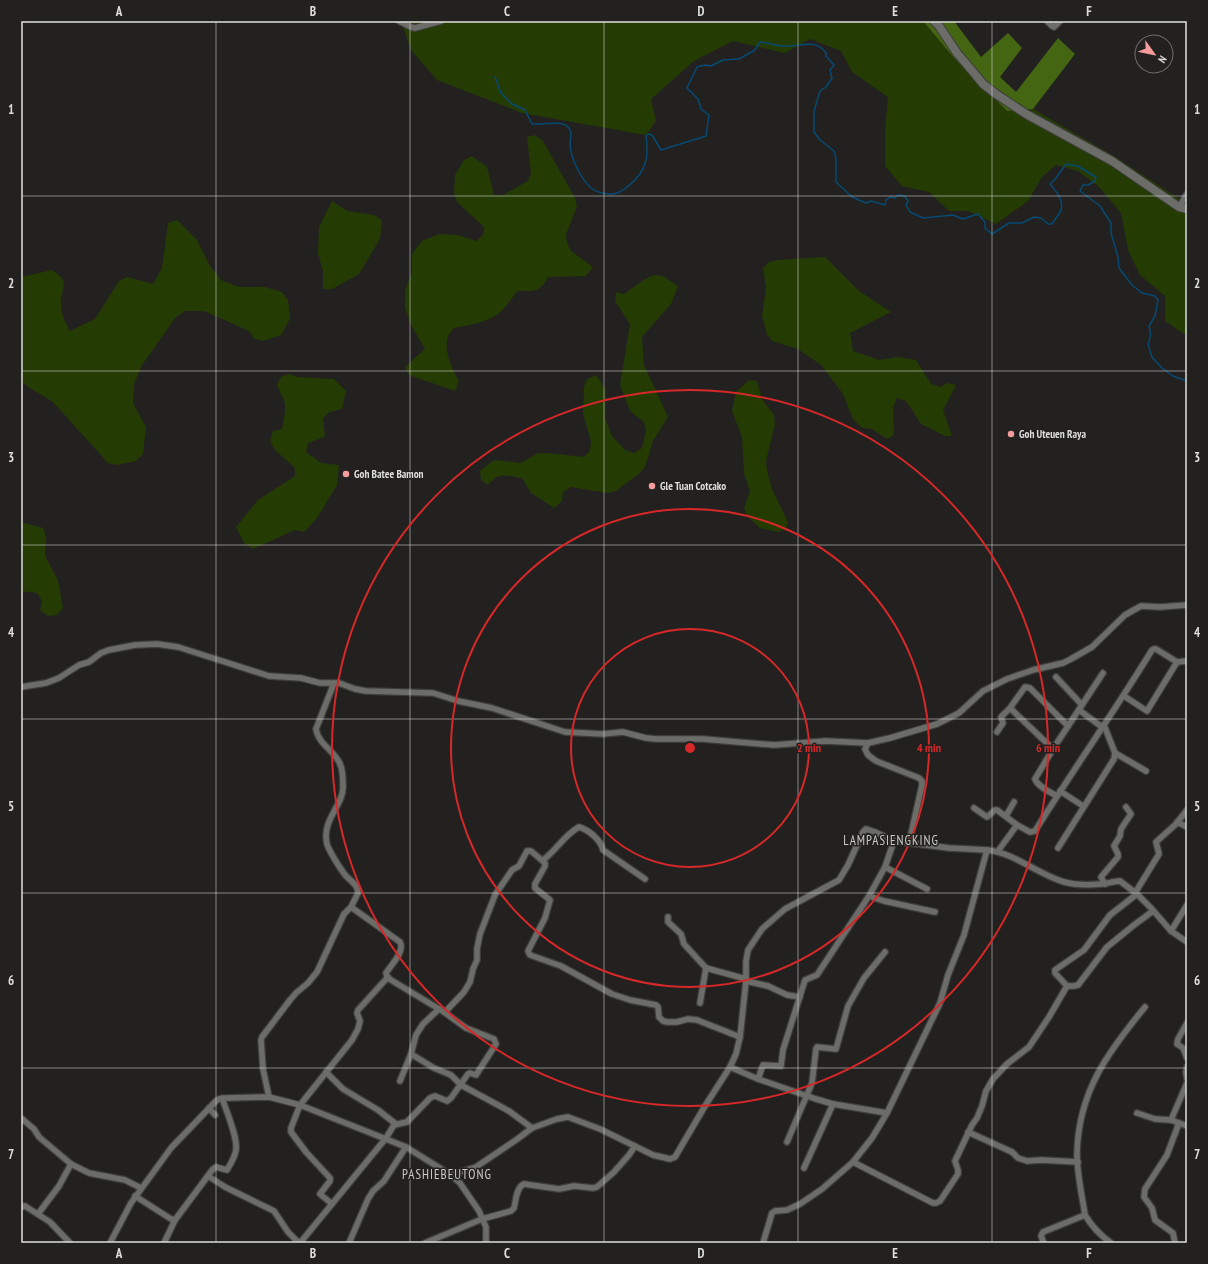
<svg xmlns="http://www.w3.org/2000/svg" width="1208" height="1264" viewBox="0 0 1208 1264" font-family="'PT Sans Narrow',sans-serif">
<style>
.green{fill:#253b04}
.forest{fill:#446512}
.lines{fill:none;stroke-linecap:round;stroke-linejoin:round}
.stream{stroke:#064a73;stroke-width:1.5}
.street-casing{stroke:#3e3e3c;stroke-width:8}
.secondary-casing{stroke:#3e3e3c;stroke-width:10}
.street{stroke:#6c6c68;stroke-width:5.5}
.secondary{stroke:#6c6c68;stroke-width:8}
.grid{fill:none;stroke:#dededc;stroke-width:1;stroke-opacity:0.55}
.ring{fill:none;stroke:#d62828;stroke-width:2}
.poi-dot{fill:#f59b9e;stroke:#22211f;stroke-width:1.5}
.labels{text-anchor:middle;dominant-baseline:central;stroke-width:3;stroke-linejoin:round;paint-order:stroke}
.poi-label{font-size:11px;font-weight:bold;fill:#dededc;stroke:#22211f;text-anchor:start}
.quarter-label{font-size:13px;letter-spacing:1px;fill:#cbcac6;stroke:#22211f}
.centre{fill:#d62828;stroke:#22211f;stroke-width:2}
.ring-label{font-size:12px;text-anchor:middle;font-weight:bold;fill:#d62828;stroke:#22211f;stroke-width:3;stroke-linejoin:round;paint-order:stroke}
.neatline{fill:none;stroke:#dededc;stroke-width:1.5}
.grid-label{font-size:13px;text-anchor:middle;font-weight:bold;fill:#dededc}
</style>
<rect width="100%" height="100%" fill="#22211f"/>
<!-- green -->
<g class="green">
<path d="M405 21H923L954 58 1007 111 1033 109 1114 156 1181 200 1187 190V336L1165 321V296L1140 275 1128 250 1121 213 1098 186 1078 171 1056 165 1042 177 1028 201 996 224 968 211H949L929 192 902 186 885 166V130L888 97 852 72 841 51 810 39 785 53 733 41 694 61 651 99 656 121 646 135 522 113 437 80 411 50 402 24Z"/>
<path d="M535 135 543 141 575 198 577 207 566 234 567 243 571 251 593 267 586 276 548 277C540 293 534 291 517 291 512 298 506 308 499 313 486 323 469 325 454 328 452 330 449 333 448 336 443 350 452 369 459 381L455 391 409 375 405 367 425 349 411 325 405 308V290L412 272V254L422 241 439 234 458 235 476 241 483 235 484 227 457 202 454 193 455 175 464 160 472 156 487 167 494 195H503L528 181 531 173 527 137Z"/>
<path d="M332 201 347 211 374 215 382 220 380 239 359 274 332 289H323V271L318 254 319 227Z"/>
<path d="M177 220 197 240 210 266 221 280 239 287H265L282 292 288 300 290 319 281 335 263 341 254 338 249 331 204 311H185L176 317 142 365 134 384 133 403 146 427 143 454 136 461 117 465 108 463 53 402 30 388 21 381V277L52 270C73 283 60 287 61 304 61 313 65 323 70 331L95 319 119 281 127 277 153 284 162 268 168 223Z"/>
<path d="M825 257 859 291 891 312 850 333 853 351 879 360 897 357 916 360 931 384 940 387 948 383 956 385 943 410 952 436H945L921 424 906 401 897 398 893 407 894 435 887 439 872 429 862 428 853 419 843 394 821 365 798 349 772 341 767 334 762 316 766 288 763 268 769 262 778 260Z"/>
<path d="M655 275 663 276 678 286 671 304 642 337 644 365 668 417 653 441 645 467 639 474 616 491 608 493 571 487 563 492 562 501 554 508 531 493 522 478C506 476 499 471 488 485L481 480 480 471 494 460 521 463 538 453H547L584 457 590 451 591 441 583 414 584 387 587 379 596 375 606 390 605 418 612 436 625 450 634 453 642 448 646 431 644 422 630 411 620 385 630 324 615 301 616 292 624 294 645 279Z"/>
<path d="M289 374 297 377 334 379 346 391 342 409 330 412 323 418 325 437 308 443 306 452 321 463 339 465 337 485 317 518 304 532 295 530 253 549 244 543 236 527 258 500 295 476V468L274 449 270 440 273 431 282 429 285 412V403L277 385 281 377Z"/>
<path d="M749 380 757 381 762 399 774 415 775 424 766 461 767 471 772 489 788 522 786 529 778 532 760 528 747 516 744 508 750 491 744 474 742 437 732 411 736 392Z"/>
<path d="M21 522 43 528 46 537 45 556 58 580 63 608 57 615 48 616 40 610 42 601 37 593 21 591Z"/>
</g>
<!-- forest -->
<path class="forest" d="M923 21H954L981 57 1008 33 1022 48 1000 77 1016 92 1058 38 1075 54 1033 109 1007 111 954 58Z"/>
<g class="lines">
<!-- stream -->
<path class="stream" d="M495 77 501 93 512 104 525 110 532 124C541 125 562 120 568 127 573 132 570 138 570 144 570 157 581 179 591 188 595 191 603 194 608 194 620 196 633 183 640 174 648 161 648 150 646 136L648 134 652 135 661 150 706 136 709 115 701 109 698 99 687 88 697 67 705 65 711 66 723 60 739 59 755 50 760 42C769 43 777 46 785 46 801 47 816 38 826 53V56L834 65 830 70 832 78 826 87 820 91 814 111V132L820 140 834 151 836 159V182L852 197 866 203 871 201 885 205 886 200 890 197 895 198 898 195 905 196 908 201 906 205 910 212 923 218 953 215 963 219 978 214 985 222V228L992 234 1009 223H1022L1034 217 1041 218 1048 224H1052C1054 220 1060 214 1061 210 1064 200 1056 191 1050 184L1056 178 1066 164 1078 166 1096 177 1095 181 1088 185H1083L1080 191 1100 206 1111 223V233L1118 257 1119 268 1132 285 1142 293 1155 296 1158 300 1155 316 1149 326C1151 333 1151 337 1148 344L1152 357 1162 368 1173 376 1187 381"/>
<!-- street casing -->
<g class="street-casing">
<g id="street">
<path d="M399 21 411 27 415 28 441 21"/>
<path d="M1047 21 1052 26 1054 27 1060 21"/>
<path d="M1179 207 1187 194"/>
<path d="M1056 677 1082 705"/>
<path d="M21 687 46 683 59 678 79 665 89 662 101 653 109 650 135 645 157 644 178 647 269 676 301 678 320 683H339L355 689 366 691 433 693 458 701 492 708 565 732 603 734 623 732 646 738 656 739H703L774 745 826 741 868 743 890 738 937 724 959 713 983 691 1007 679 1033 670 1063 663 1071 659 1092 647 1125 615 1141 606 1160 607 1187 605"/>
<path d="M1124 696 1147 711 1177 662 1187 661"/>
<path d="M1079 710 1102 727"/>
<path d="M997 732 1003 723 1001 717 1011 707"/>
<path d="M868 743 865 749 868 755 876 761 919 778 922 781V785L909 843"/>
<path d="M1053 749 1011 709 1012 705 1025 687 1030 688 1068 726"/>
<path d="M1115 753 1146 771"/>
<path d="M1060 791 1083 806"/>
<path d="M1057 796C1050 792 1038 787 1035 779L1053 749 1103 673"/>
<path d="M974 808 987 817 995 810H997L1017 825"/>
<path d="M1006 816 1014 802"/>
<path d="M1177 822 1187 827"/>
<path d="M1058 848 1114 759 1115 753 1104 725"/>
<path d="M987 850C1015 853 1037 874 1064 882 1075 885 1090 885 1101 884 1107 884 1113 881 1120 881L1137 894 1151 908 1171 931 1187 942"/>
<path d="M998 851 1017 825 1030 832 1035 831C1073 770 1114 712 1152 650L1154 649H1156L1177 662"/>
<path d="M543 860C556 851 564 835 579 827 589 830 601 840 603 850L645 879"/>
<path d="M885 867 927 889"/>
<path d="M1105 884 1101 877 1118 857V854L1114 846 1120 836 1121 829 1131 814 1126 807"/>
<path d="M1135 893 1159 854 1156 842 1176 824 1187 810"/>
<path d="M869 896 884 901 935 912"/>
<path d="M351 907 400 942C405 951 392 964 386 973L387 977 391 980 439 1009 444 1012 446 1011 464 992 470 982 473 969 477 960V949L480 934 495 895 512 870 519 866 527 851H531L545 863V866L535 884V888L550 900 545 918 528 951 530 955 561 966 612 994 630 1000 656 1005 658 1007 659 1017 663 1021 667 1022H677L688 1019 697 1020 740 1037"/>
<path d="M668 917V922L681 934 684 944 706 968 746 979"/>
<path d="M1171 931 1187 905"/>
<path d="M746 981 768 986 787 995 800 997"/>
<path d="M1067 986H1074L1078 985 1107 947 1134 925 1153 911"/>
<path d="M700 1003 706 968"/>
<path d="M1187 1023 1178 1039 1177 1044 1183 1048 1187 1058"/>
<path d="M411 1054 434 1068 451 1075 461 1085 509 1111 532 1128"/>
<path d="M1187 1067 1186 1072 1187 1079"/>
<path d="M326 1072 343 1089 378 1110 396 1124"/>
<path d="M758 1079 763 1065 781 1066 783 1050 805 980 817 975 869 896 885 867 894 841"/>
<path d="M400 1081 411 1054 416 1035 423 1024 439 1009"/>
<path d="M269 1097 263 1069 261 1040 262 1037 290 1000 296 993 308 983 317 972 344 914 351 907 358 893C358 885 351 881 346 876 341 870 329 851 327 844 321 820 344 805 343 786 343 779 343 770 340 764 335 751 318 744 316 729L334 683"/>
<path d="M209 1108 215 1115"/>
<path d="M1137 1113 1155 1119 1171 1120 1187 1126"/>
<path d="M21 1118 34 1129 39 1137 71 1164 89 1173 125 1180 141 1188"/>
<path d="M1171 1120 1187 1083"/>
<path d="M968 1132 1012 1152 1018 1158 1027 1161 1041 1160 1078 1162"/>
<path d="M787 1142 812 1083 816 1049 817 1047 836 1049 848 1006 864 978 885 952"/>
<path d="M853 1162 933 1203H936L940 1201 958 1174V1170L955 1161 972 1125 977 1118 982 1106 986 1091 993 1079 1007 1064 1029 1047 1049 1017 1067 986 1055 973V970L1084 950 1110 915 1137 894"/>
<path d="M804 1168 833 1104"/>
<path d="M451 1175 476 1167 516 1140 532 1128 557 1119 568 1117 600 1129 653 1155 670 1159 675 1157 705 1106 730 1067"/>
<path d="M208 1176 225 1187 274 1211 288 1232 299 1243"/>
<path d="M135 1196 171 1219 175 1220"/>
<path d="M332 1204 320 1194 330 1181V1178L306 1152 291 1132V1128L300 1105 352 1040 358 1029 360 1021 357 1013 358 1010 388 977"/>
<path d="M21 1207 25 1206 50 1222 70 1243"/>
<path d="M38 1214 59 1186 71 1164"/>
<path d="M1085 1215C1082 1195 1077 1174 1077 1154 1078 1092 1108 1052 1145 1007"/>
<path d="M110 1243 131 1203 171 1148 216 1101 219 1099 226 1098 269 1097 300 1105 406 1147 451 1175 460 1183 479 1211 486 1227V1243"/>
<path d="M164 1243 175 1220 213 1169 216 1167 227 1170C230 1165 235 1157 236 1150 238 1138 226 1110 222 1098"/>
<path d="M300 1243 386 1138 394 1125 407 1122 430 1098 435 1096 447 1101 451 1098 468 1074 470 1073 476 1075 496 1044 494 1039 466 1028 444 1012"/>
<path d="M349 1243 368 1199 373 1191 384 1181 406 1147"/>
<path d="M425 1243 482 1219 511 1211 514 1208C516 1201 516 1187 524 1184L559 1189 574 1186 593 1188 597 1187 614 1172 629 1155 635 1146"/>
<path d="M763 1243 772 1213 775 1211 787 1210 800 1204 822 1189 853 1162 872 1138 887 1113 940 1003 948 975 964 935 987 850 949 848 894 841 875 832 866 829 863 832 848 865 839 880 785 909 762 929 748 950 746 961V981L740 1037 736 1054 730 1067 758 1079 816 1099 833 1104 887 1113"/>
<path d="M1044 1243 1041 1236 1043 1232 1085 1215C1092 1227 1100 1235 1111 1243"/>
<path d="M1175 1243 1173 1233 1155 1220 1152 1208 1144 1197 1145 1189 1167 1155 1179 1123"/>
</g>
</g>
<!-- secondary casing -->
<g class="secondary-casing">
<path id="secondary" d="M934 21 939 26 957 53 974 73 983 84 996 94 1026 114 1112 161 1179 207 1187 209"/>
</g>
<!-- street -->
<use href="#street" class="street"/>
<!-- secondary -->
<use href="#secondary" class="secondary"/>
</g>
<!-- grid -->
<path class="grid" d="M216 21V1243M410 21V1243M604 21V1243M798 21V1243M992 21V1243M21 196H1187M21 371H1187M21 545H1187M21 719H1187M21 893H1187M21 1068H1187"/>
<!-- distance rings -->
<g class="ring">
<circle cx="690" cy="748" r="119"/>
<circle cx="690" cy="748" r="239"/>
<circle cx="690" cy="748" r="358"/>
</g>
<!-- markers -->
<g class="poi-dot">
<circle cx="1011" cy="434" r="4"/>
<circle cx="346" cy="474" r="4"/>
<circle cx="652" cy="486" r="4"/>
</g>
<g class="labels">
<!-- poi labels -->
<g class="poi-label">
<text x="1019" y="434">Goh Uteuen Raya</text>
<text x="354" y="474">Goh Batee Bamon</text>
<text x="660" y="486">Gle Tuan Cotcako</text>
</g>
<!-- quarter labels -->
<g class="quarter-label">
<text x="891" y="840">LAMPASIENGKING</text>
<text x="447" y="1174">PASHIEBEUTONG</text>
</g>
</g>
<circle cx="690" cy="748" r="6" class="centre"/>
<g class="ring-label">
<text x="809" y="752">2 min</text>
<text x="929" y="752">4 min</text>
<text x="1048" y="752">6 min</text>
</g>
<!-- border -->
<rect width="1208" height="1264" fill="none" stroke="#22211f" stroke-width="44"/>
<!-- north arrow -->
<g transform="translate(1154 54) rotate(123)"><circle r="19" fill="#22211f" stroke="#6d6d6b"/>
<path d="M0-3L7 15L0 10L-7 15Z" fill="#f59b9e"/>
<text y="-6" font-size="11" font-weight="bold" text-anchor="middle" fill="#dededc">N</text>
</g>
<rect x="22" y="22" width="1164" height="1220" class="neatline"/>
<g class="grid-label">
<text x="119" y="16">A</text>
<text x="313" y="16">B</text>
<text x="507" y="16">C</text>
<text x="701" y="16">D</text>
<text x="895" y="16">E</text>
<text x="1089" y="16">F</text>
<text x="11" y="114">1</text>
<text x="1197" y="114">1</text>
<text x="11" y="288">2</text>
<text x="1197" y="288">2</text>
<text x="11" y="462">3</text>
<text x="1197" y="462">3</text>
<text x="11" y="637">4</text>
<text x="1197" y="637">4</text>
<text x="11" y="811">5</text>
<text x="1197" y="811">5</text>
<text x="11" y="985">6</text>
<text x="1197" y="985">6</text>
<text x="11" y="1159">7</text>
<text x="1197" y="1159">7</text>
<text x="119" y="1258">A</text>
<text x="313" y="1258">B</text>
<text x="507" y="1258">C</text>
<text x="701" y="1258">D</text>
<text x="895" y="1258">E</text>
<text x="1089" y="1258">F</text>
</g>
</svg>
